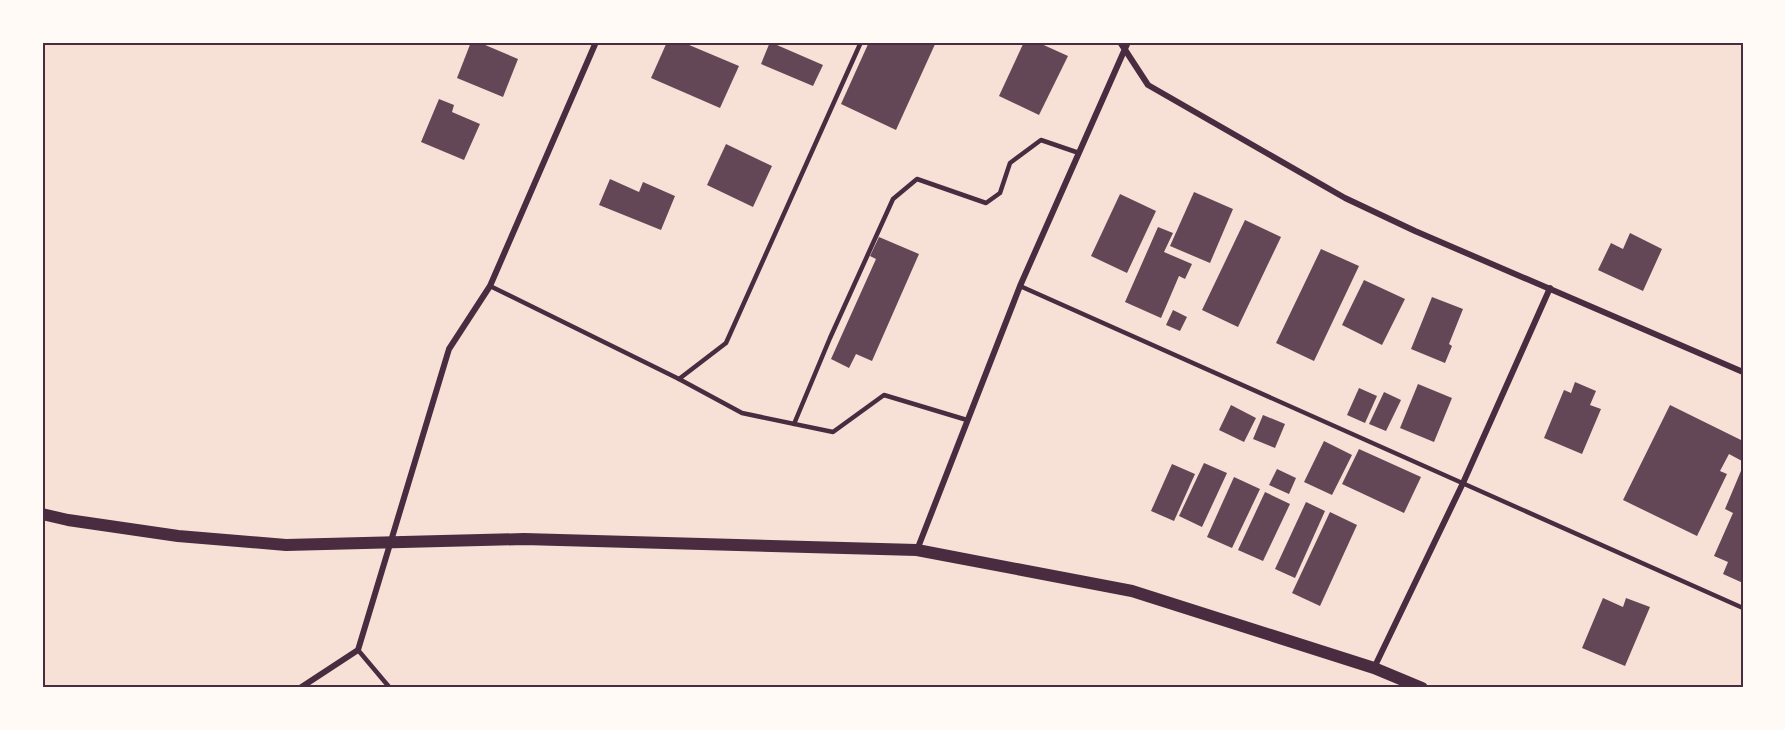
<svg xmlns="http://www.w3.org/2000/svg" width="1785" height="730" viewBox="0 0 1785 730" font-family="'Noto Sans',sans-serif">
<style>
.building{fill:#644757}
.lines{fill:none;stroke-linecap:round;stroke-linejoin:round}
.service{stroke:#4a2c40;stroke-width:4.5}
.minor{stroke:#4a2c40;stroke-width:6}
.secondary{stroke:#4a2c40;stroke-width:12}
.neatline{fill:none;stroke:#4a2c40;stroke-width:2}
</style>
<rect width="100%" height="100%" fill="#f7e1d7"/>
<!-- building -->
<g class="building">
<path d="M471 42H478L518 59 503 97 457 78Z"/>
<path d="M667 42H682L739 66 720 108 651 78Z"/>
<path d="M770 42 823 65 813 86 761 64Z"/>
<path d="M869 42H936L896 130 841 104Z"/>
<path d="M1024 42H1037L1068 56 1039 115 999 96Z"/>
<path d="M439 99 454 105 452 112 480 124 464 160 421 142Z"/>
<path d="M726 144 772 166 753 207 707 185Z"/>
<path d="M610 179 639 192 643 182 675 196 661 230 599 205Z"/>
<path d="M1194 192 1233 209 1210 263 1170 246Z"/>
<path d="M1120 194 1156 211 1127 273 1091 256Z"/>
<path d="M1245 220 1281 237 1238 327 1202 310Z"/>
<path d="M1158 227 1173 233 1164 252 1192 264 1185 279 1179 276 1161 318 1125 302Z"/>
<path d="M1630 233 1662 249 1643 291 1598 270 1611 243 1623 249Z"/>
<path d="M879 237 919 254 872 361 856 354 849 368 831 359 876 259 870 256Z"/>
<path d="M1321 249 1359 266 1314 361 1276 343Z"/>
<path d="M1364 280 1405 299 1382 345 1342 325Z"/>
<path d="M1432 297 1463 309 1449 344 1452 346 1445 363 1411 349Z"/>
<path d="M1173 310 1187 317 1180 331 1166 325Z"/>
<path d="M1575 382 1596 391 1590 405 1601 409 1582 454 1544 438 1564 390 1571 393Z"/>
<path d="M1418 384 1452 398 1434 442 1400 428Z"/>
<path d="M1359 388 1377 396 1365 423 1347 415Z"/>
<path d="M1384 392 1401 400 1386 431 1369 424Z"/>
<path d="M1231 405 1256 418 1244 442 1219 430Z"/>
<path d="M1670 405 1743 441 1742 461 1729 454 1720 471 1727 474 1697 536 1623 500Z"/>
<path d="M1263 415 1285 424 1275 448 1253 439Z"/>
<path d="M1324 441 1352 455 1332 495 1304 482Z"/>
<path d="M1359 449 1421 477 1404 513 1342 484Z"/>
<path d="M1204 463 1227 473 1202 527 1179 516Z"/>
<path d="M1172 464 1195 474 1174 521 1151 511Z"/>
<path d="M1743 466V583L1723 574 1728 562 1714 556 1733 513 1725 509Z"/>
<path d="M1277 469 1296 478 1289 494 1269 485Z"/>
<path d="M1234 477 1260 489 1232 548 1207 537Z"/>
<path d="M1265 492 1290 504 1263 561 1238 550Z"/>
<path d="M1306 502 1325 511 1295 578 1275 569Z"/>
<path d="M1330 512 1357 525 1320 606 1292 593Z"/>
<path d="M1603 598 1623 607 1626 598 1650 607 1625 666 1582 648Z"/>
</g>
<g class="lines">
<!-- service -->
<g class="service">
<path d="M490 286 679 379 726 343 861 42"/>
<path d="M1020 286 1743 608"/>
<path d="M679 379 742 413 833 432 884 395 967 420"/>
<path d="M794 424 830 338 893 199 917 179 986 203 1000 193 1010 163 1041 140 1079 153"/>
<path d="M358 650 390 688"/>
</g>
<!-- minor -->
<g class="minor">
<path d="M1120 42 1148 85 1345 198 1415 231 1743 372"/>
<path d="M917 550 1020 286 1128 42"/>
<path d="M1374 668 1463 483 1550 288"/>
<path d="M300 688 358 650 449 349 490 286 596 42"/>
</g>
<!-- secondary -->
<path class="secondary" d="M42 514 68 520 178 536 286 545 524 539 917 550 1132 591 1374 668 1422 688"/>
</g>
<!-- border -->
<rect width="1785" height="730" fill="none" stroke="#fffaf5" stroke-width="87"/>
<rect x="44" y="44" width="1698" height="642" class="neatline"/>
</svg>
